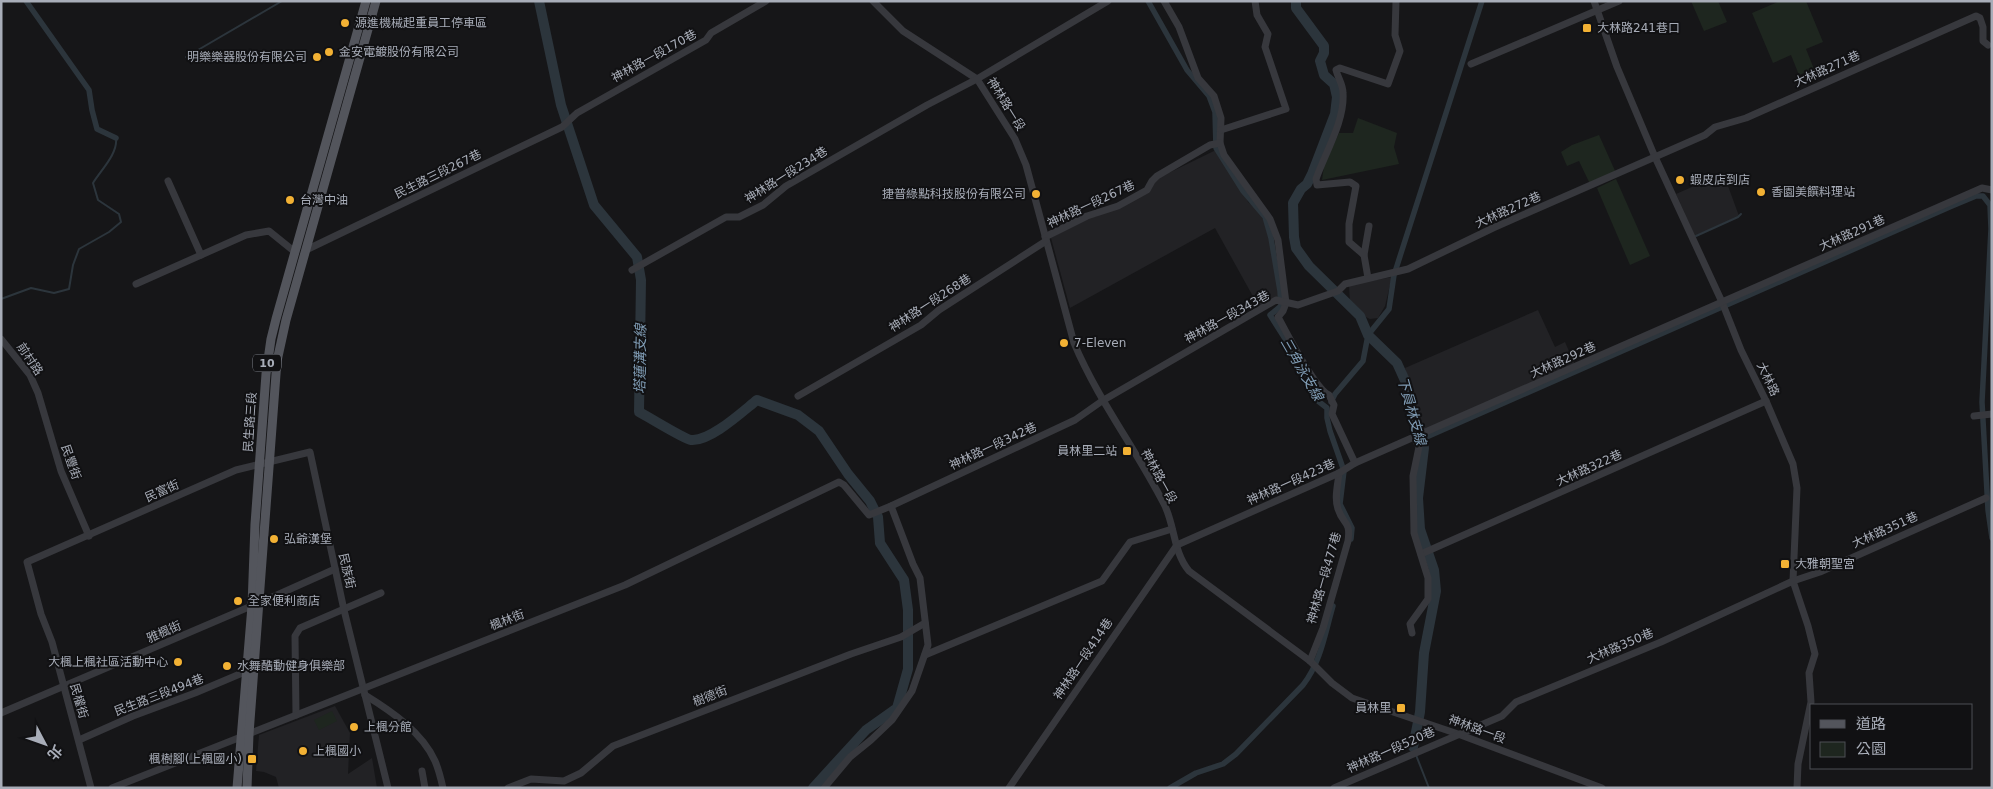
<svg xmlns="http://www.w3.org/2000/svg" width="1993" height="789" viewBox="0 0 1993 789" font-family="'DejaVu Sans','Noto Sans TC',sans-serif">
<style>
.built{fill:#222225}
.green{fill:#1e261f}
.lines{fill:none;stroke-linecap:round;stroke-linejoin:round}
.stream{stroke:#2c353c;stroke-width:2}
.canal{stroke:#2c353c;stroke-width:5.5}
.river{stroke:#2c353c;stroke-width:10}
.minor{stroke:#37383d;stroke-width:7}
.major{stroke:#53555c;stroke-width:9}
.poi-dot{fill:#f2b134;stroke:#111113;stroke-width:2}
.labels{text-anchor:middle;dominant-baseline:central;stroke-width:4;stroke-linejoin:round;paint-order:stroke}
.shield{fill:#111113;stroke:#7b7e86;stroke-width:1}
.shield-label{font-size:11px;font-weight:bold;fill:#a8adb8}
.poi-label{font-size:12px;fill:#a8adb8;stroke:#111113;text-anchor:start}
.street-label{font-size:12px;fill:#a8adb8;stroke:#111113}
.water-label{font-size:14px;font-style:italic;fill:#7f9bb3;stroke:#111113}
</style>
<rect width="100%" height="100%" fill="#161618"/>
<!-- built -->
<g class="built">
<path d="M1216 150 1249 203 1254 205 1267 225 1282 297 1260 309 1215 228 1070 308 1051 238 1090 216 1095 217 1145 192 1146 184Z"/>
<path d="M1728 173V186L1739 216 1695 236 1676 194 1719 175Z"/>
<path d="M1392 277 1385 306 1378 318 1370 319 1362 315 1350 303 1349 285Z"/>
<path d="M1538 310 1555 347 1565 342 1575 365 1423 432 1414 409 1405 368Z"/>
<path d="M335 706 350 733 348 774 372 758 377 788H279L276 777 264 772 256 771 259 735Z"/>
</g>
<!-- green -->
<g class="green">
<path d="M1691 1H1718L1727 22 1704 31Z"/>
<path d="M1780 1H1806L1823 42 1806 49 1814 69 1799 75 1791 55 1773 63 1752 13Z"/>
<path d="M1358 118 1397 133 1394 147 1399 164 1322 180 1324 166 1339 133H1353Z"/>
<path d="M1599 135 1616 173 1590 184 1579 161 1567 166 1561 152 1572 145Z"/>
<path d="M1616 179 1650 256 1630 265 1597 188Z"/>
<path d="M332 711 337 721 319 730 314 720Z"/>
</g>
<g class="lines">
<!-- stream -->
<g class="stream">
<path d="M186 57 282 1"/>
<path d="M1696 236 1738 217 1741 214"/>
<path d="M1 299 31 288 54 293 69 289 73 265 79 249 109 232 121 222 119 214 98 200 93 183C101 170 118 154 116 138"/>
<path d="M1416 755 1429 788"/>
</g>
<!-- canal -->
<g class="canal">
<path d="M26 1 89 90 92 110 97 129 116 138"/>
<path d="M1148 1 1187 70 1209 96 1215 112 1216 148 1243 191 1265 217 1271 238 1280 291 1281 306 1270 315 1296 356"/>
<path d="M1308 375 1318 401 1327 408V418L1330 431 1344 471 1340 504 1352 528 1351 539"/>
<path d="M1331 402 1335 394 1363 361 1368 335 1389 309 1394 275 1482 1"/>
<path d="M1422 439 1952 206 1976 196H1983L1990 205 1991 229 1982 402 1988 510 1992 538"/>
<path d="M1170 788 1196 773 1223 764 1236 754 1303 685C1321 662 1325 633 1333 606"/>
</g>
<!-- river -->
<g class="river">
<path d="M539 1 561 105 594 205 637 257 641 280 639 412C649 417 684 439 691 440 710 442 743 411 757 400L798 415 819 431 848 474 870 501 878 517 880 543 904 580 908 610V669L897 708 866 730 813 788"/>
<path d="M1296 1V8L1324 46V53L1320 61 1324 75 1334 84 1337 97 1335 114 1312 174 1307 184 1301 189 1293 203 1294 237 1296 248 1309 266 1360 316 1368 335 1397 363 1407 385 1411 408 1422 439 1424 448 1418 498 1420 529 1434 570 1436 591 1424 653 1420 712 1413 747"/>
</g>
<!-- minor -->
<g class="minor">
<path d="M873 1 903 31 977 79 1015 139 1026 165 1074 343C1098 400 1136 449 1164 504 1175 525 1173 552 1189 571L1310 661 1332 683 1352 698 1458 734 1602 788"/>
<path d="M1164 1 1179 27 1198 78 1214 96 1221 118 1220 143 1224 155 1270 219 1278 240 1286 303 1283 311 1278 317C1287 333 1314 388 1329 395L1334 405 1332 414 1355 463"/>
<path d="M1594 1 1617 67 1655 157 1722 302 1741 350 1766 401 1793 464 1797 488 1793 581 1808 626 1815 654 1809 673 1811 702 1798 764 1797 788"/>
<path d="M1471 64 1619 1"/>
<path d="M1221 130 1286 109 1265 47 1268 34 1257 15 1255 1"/>
<path d="M168 181 201 255"/>
<path d="M1045 237 1087 216 1118 206 1147 190 1152 181 1157 176 1210 145 1220 143"/>
<path d="M306 250 562 127 577 113 706 40 711 33 766 1"/>
<path d="M1364 255 1369 226"/>
<path d="M632 270 726 217H739L763 205 786 186 927 105 977 79 1108 1"/>
<path d="M1368 278 1364 255 1349 242V224L1356 186 1350 182 1317 185 1316 179C1325 153 1345 121 1343 93 1343 84 1338 78 1336 70L1340 68 1388 84 1400 51 1395 35 1396 1"/>
<path d="M136 284 246 235 269 231 295 252"/>
<path d="M1 339 30 375 38 393 61 471 89 536"/>
<path d="M798 396 921 325 939 310 1046 241"/>
<path d="M1974 416 1992 414"/>
<path d="M1421 554 1766 401"/>
<path d="M1412 633 1410 624 1428 599V578L1414 533 1413 476 1419 447 1414 437"/>
<path d="M925 655 1102 581 1130 542 1172 529"/>
<path d="M1310 661 1323 628 1348 541C1351 520 1343 525 1338 509 1334 498 1338 484 1339 473"/>
<path d="M365 695C391 711 422 732 435 761 439 770 441 779 443 788"/>
<path d="M1 713 277 595 335 569"/>
<path d="M296 715 295 636 300 628 381 593"/>
<path d="M79 740 133 716 195 693 247 671"/>
<path d="M422 771 425 788"/>
<path d="M91 788 52 642 41 614 27 562 236 470 310 452 344 610 388 788"/>
<path d="M112 788 625 585 839 482 844 485 869 515 891 506 1075 420 1102 401 1276 300 1298 305 1338 291 1345 284 1408 269 1493 228 1705 135 1715 127 1746 118 1976 16 1980 18 1983 27V41L1988 45"/>
<path d="M508 788 531 779 564 781 581 773 613 746 851 654 901 637 925 623"/>
<path d="M824 788 850 757 871 740 892 720 912 691 928 645 920 578 913 564 891 506"/>
<path d="M1009 788 1177 545 1339 473 1355 463 1414 437 1982 188 1992 190"/>
<path d="M1334 788 1502 716 1516 702 1661 642 1793 581 1820 572 1986 498"/>
</g>
<!-- major -->
<g class="major">
<path d="M237 788 252 606 255 524 266 374 271 339 276 319 366 1"/>
<path d="M247 788 249 734 277 361 286 320 376 1"/>
</g>
</g>
<!-- markers -->
<g class="poi-dot">
<circle cx="345" cy="23" r="5"/>
<rect x="1582" y="23" width="10" height="10" rx="2.5"/>
<circle cx="329" cy="52" r="5"/>
<circle cx="317" cy="57" r="5"/>
<circle cx="1680" cy="180" r="5"/>
<circle cx="1761" cy="192" r="5"/>
<circle cx="1036" cy="194" r="5"/>
<circle cx="290" cy="200" r="5"/>
<circle cx="1064" cy="343" r="5"/>
<rect x="1122" y="446" width="10" height="10" rx="2.5"/>
<circle cx="274" cy="539" r="5"/>
<rect x="1780" y="559" width="10" height="10" rx="2.5"/>
<circle cx="238" cy="601" r="5"/>
<circle cx="178" cy="662" r="5"/>
<circle cx="227" cy="666" r="5"/>
<rect x="1396" y="703" width="10" height="10" rx="2.5"/>
<circle cx="354" cy="727" r="5"/>
<circle cx="303" cy="751" r="5"/>
<rect x="247" y="754" width="10" height="10" rx="2.5"/>
</g>
<g class="labels">
<!-- shield labels -->
<rect class="shield" x="253" y="354.5" width="28" height="17" rx="4"/>
<g class="shield-label">
<text x="267" y="363">10</text>
</g>
<!-- poi labels -->
<g class="poi-label">
<text x="355" y="23">源進機械起重員工停車區</text>
<text x="1597" y="28">大林路241巷口</text>
<text x="339" y="52">金安電鍍股份有限公司</text>
<text x="307" y="57" text-anchor="end">明樂樂器股份有限公司</text>
<text x="1690" y="180">蝦皮店到店</text>
<text x="1771" y="192">香園美饌料理站</text>
<text x="1026" y="194" text-anchor="end">捷普綠點科技股份有限公司</text>
<text x="300" y="200">台灣中油</text>
<text x="1074" y="343">7-Eleven</text>
<text x="1117" y="451" text-anchor="end">員林里二站</text>
<text x="284" y="539">弘爺漢堡</text>
<text x="1795" y="564">大雅朝聖宮</text>
<text x="248" y="601">全家便利商店</text>
<text x="168" y="662" text-anchor="end">大楓上楓社區活動中心</text>
<text x="237" y="666">水舞酷動健身俱樂部</text>
<text x="1391" y="708" text-anchor="end">員林里</text>
<text x="364" y="727">上楓分館</text>
<text x="313" y="751">上楓國小</text>
<text x="242" y="759" text-anchor="end">楓樹腳(上楓國小)</text>
</g>
<!-- street labels -->
<g class="street-label">
<text transform="translate(654 56) rotate(-29)">神林路一段170巷</text>
<text transform="translate(1827 69) rotate(-24)">大林路271巷</text>
<text transform="translate(1006 104) rotate(58)">神林路一段</text>
<text transform="translate(438 174) rotate(-26)">民生路三段267巷</text>
<text transform="translate(786 175) rotate(-32)">神林路一段234巷</text>
<text transform="translate(1091 204) rotate(-25)">神林路一段267巷</text>
<text transform="translate(1508 210) rotate(-24)">大林路272巷</text>
<text transform="translate(1852 233) rotate(-24)">大林路291巷</text>
<text transform="translate(930 303) rotate(-33)">神林路一段268巷</text>
<text transform="translate(1227 317) rotate(-29)">神林路一段343巷</text>
<text transform="translate(30 359) rotate(56)">前村路</text>
<text transform="translate(1563 360) rotate(-24)">大林路292巷</text>
<text transform="translate(1768 379) rotate(65)">大林路</text>
<text transform="translate(250 422) rotate(-86)">民生路三段</text>
<text transform="translate(993 446) rotate(-25)">神林路一段342巷</text>
<text transform="translate(71 462) rotate(71)">民豐街</text>
<text transform="translate(1589 468) rotate(-24)">大林路322巷</text>
<text transform="translate(1159 476) rotate(61)">神林路一段</text>
<text transform="translate(1291 482) rotate(-24)">神林路一段423巷</text>
<text transform="translate(162 491) rotate(-24)">民富街</text>
<text transform="translate(1885 530) rotate(-24)">大林路351巷</text>
<text transform="translate(347 571) rotate(77)">民族街</text>
<text transform="translate(1324 578) rotate(-74)">神林路一段477巷</text>
<text transform="translate(507 620) rotate(-21)">楓林街</text>
<text transform="translate(164 632) rotate(-23)">雅楓街</text>
<text transform="translate(1620 646) rotate(-23)">大林路350巷</text>
<text transform="translate(1083 659) rotate(-56)">神林路一段414巷</text>
<text transform="translate(159 695) rotate(-21)">民生路三段494巷</text>
<text transform="translate(710 696) rotate(-21)">樹德街</text>
<text transform="translate(79 701) rotate(74)">民權街</text>
<text transform="translate(1477 729) rotate(20)">神林路一段</text>
<text transform="translate(1391 750) rotate(-24)">神林路一段520巷</text>
</g>
<!-- water labels -->
<g class="water-label">
<text transform="translate(640 359) rotate(-89)">塔蓮溝支線</text>
<text transform="translate(1302 369) rotate(60)">三角泳支線</text>
<text transform="translate(1412 411) rotate(74)">下員林支線</text>
</g>
</g>
<!-- border -->
<rect width="1993" height="789" fill="none" stroke="#a8adb8" stroke-width="5"/>
<!-- legend -->
<rect x="1810" y="704" width="162" height="65" fill="#111113" stroke="#4d4f55"/>
<rect x="1820" y="720" width="25" height="8" fill="#53555c" stroke="#4d4f55"/>
<text x="1856" y="729" font-size="15" fill="#a8adb8">道路</text>
<rect x="1820" y="742" width="25" height="15" fill="#1e261f" stroke="#4d4f55"/>
<text x="1856" y="754" font-size="15" fill="#a8adb8">公園</text>
<!-- north arrow -->
<g transform="translate(45 744) rotate(131)" stroke="#111113" stroke-width="4" paint-order="stroke">
<path d="M0-4L9 19L0 12L-9 19Z" fill="#a8adb8"/>
<text y="-8" font-size="14" font-weight="bold" text-anchor="middle" fill="#a8adb8">北</text>
</g>
</svg>
